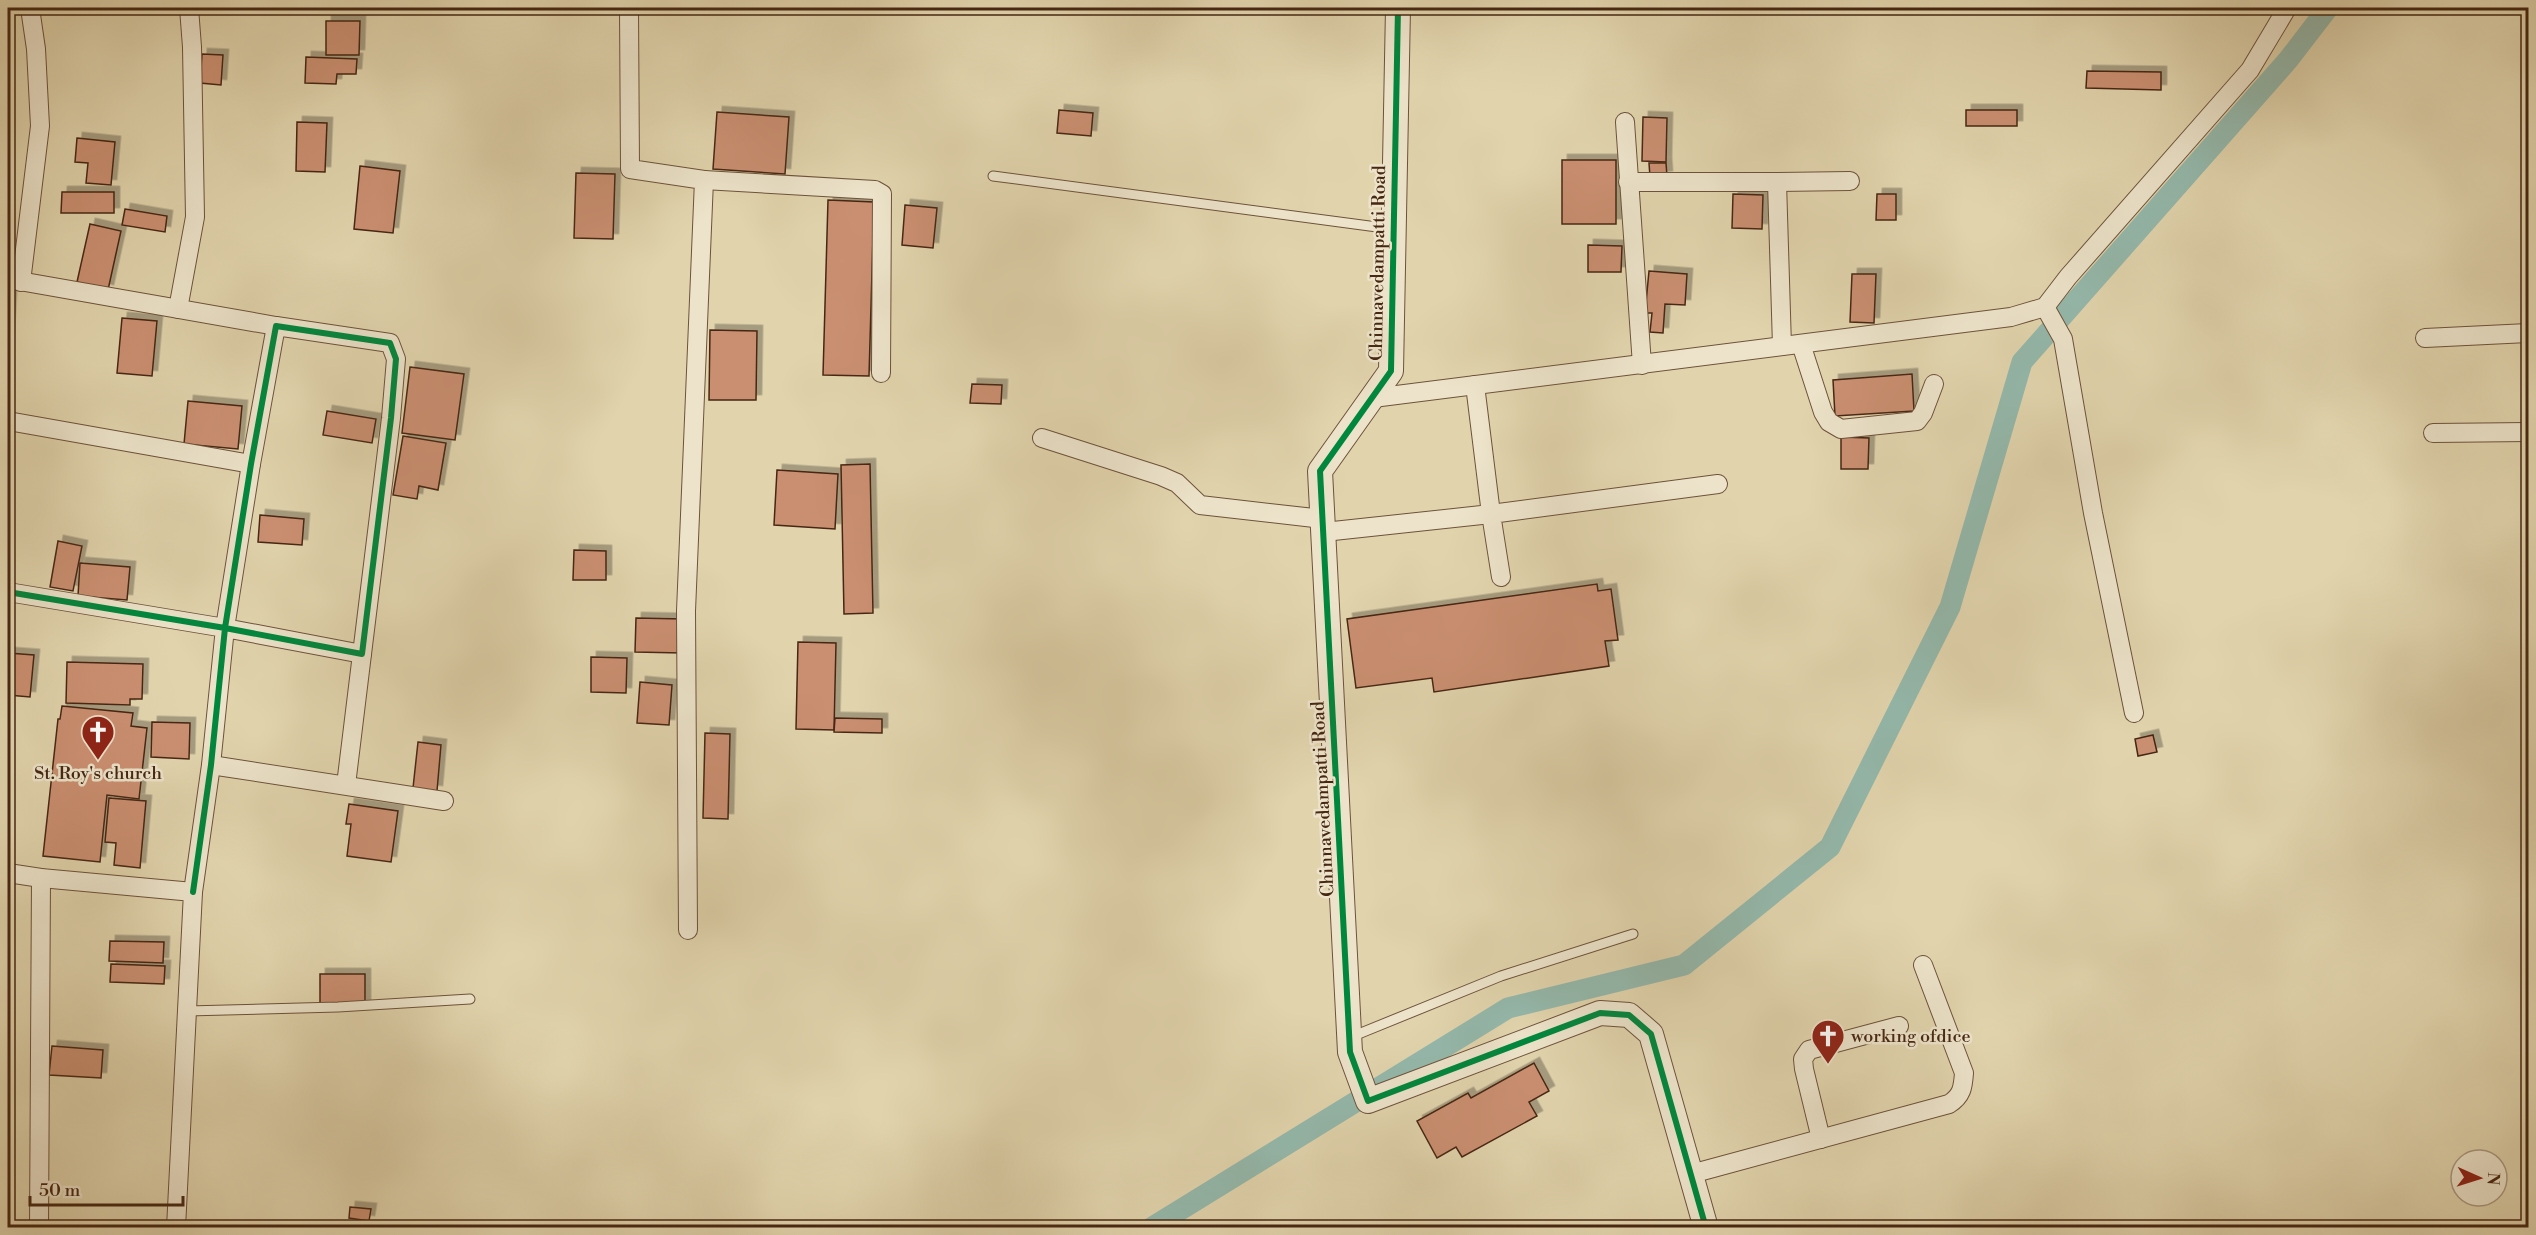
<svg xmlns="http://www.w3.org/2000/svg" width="2536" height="1235" viewBox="0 0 2536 1235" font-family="'Libre Bodoni',serif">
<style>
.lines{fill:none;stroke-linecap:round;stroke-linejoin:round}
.canal{stroke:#94b8ab;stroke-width:21}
.building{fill:#ca8f71;stroke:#462713;stroke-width:1.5;filter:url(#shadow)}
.service-casing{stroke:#6d523a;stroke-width:11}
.minor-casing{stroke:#6d523a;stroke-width:20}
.tertiary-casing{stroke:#6d523a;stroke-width:26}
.service{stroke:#ece3ca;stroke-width:9}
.minor{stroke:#ece3ca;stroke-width:18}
.tertiary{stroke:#ece3ca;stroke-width:24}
.cycleway-casing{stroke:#ece3ca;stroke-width:10}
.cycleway{stroke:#00873e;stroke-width:6}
.labels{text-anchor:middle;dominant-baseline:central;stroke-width:5;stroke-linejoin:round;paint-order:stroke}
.street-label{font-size:18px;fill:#462713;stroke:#ece3ca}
.poi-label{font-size:18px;fill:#462713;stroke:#ece3ca}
</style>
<defs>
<filter id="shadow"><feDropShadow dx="5.5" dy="-5.5" stdDeviation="0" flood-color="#0004"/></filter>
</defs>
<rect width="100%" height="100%" fill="#e1d4ad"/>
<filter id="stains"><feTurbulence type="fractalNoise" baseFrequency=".00333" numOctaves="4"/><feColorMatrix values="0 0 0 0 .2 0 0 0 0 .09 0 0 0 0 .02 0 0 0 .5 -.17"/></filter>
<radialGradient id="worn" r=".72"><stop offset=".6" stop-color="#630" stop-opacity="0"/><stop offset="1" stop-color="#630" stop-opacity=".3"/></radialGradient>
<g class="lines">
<!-- canal -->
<path class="canal" d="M1151 1228 1508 1008 1684 965 1830 847 1950 607 2022 362 2288 60 2328 8"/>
</g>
<!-- building -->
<g class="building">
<path d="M326 21H360L359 55H326Z"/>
<path d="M202 54 223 55 221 85 200 83Z"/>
<path d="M306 57 357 59 356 74H337L336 84 305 83Z"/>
<path d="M2087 71 2161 72V90L2086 88Z"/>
<path d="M1059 110 1093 113 1091 136 1057 133Z"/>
<rect x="1966" y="110" width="51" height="16"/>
<path d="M717 112 789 117 785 174 713 169Z"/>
<path d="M1643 117 1667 118 1666 162 1642 161Z"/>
<path d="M297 122 327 123 325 172 296 171Z"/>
<path d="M77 138 115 142 111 185 86 183 88 163 75 162Z"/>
<rect x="1562" y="160" width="54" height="64"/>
<path d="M1649 163H1666L1667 176 1650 177Z"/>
<path d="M360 166 400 171 393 233 354 229Z"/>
<path d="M576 173 615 174 613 239 574 238Z"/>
<path d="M62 192H114V213H61Z"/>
<path d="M1733 194 1763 195 1762 229 1732 228Z"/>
<path d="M1877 194H1896V220H1876Z"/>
<path d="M828 200 874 202 869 376 823 375Z"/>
<path d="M905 205 937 208 933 248 902 245Z"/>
<path d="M125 209 167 216 165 232 122 225Z"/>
<path d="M90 224 121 231 108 290 77 282Z"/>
<path d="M1588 245 1622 246 1621 272H1588Z"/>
<path d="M1649 271 1687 274 1685 305 1665 304 1663 333 1650 332 1652 313H1645Z"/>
<path d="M1852 274H1876L1874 323 1850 322Z"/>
<path d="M8 297H11L8 347Z"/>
<path d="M122 318 157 321 152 376 117 373Z"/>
<path d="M710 330 757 331 756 400H709Z"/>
<path d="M410 367 464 374 455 440 402 433Z"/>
<path d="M1912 374 1914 411 1835 416 1833 380Z"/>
<path d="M972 384 1002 385 1001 404 970 403Z"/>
<path d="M188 401 242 406 238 449 184 444Z"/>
<path d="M327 411 376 419 372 443 323 435Z"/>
<path d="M403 436 446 443 438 490 419 486 417 499 393 495Z"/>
<path d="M1841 437 1869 438 1868 469H1841Z"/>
<path d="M870 464 873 613 844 614 841 465Z"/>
<path d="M777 470 838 474 835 529 774 525Z"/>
<path d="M260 515 304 519 302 545 258 542Z"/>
<path d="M58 541 82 546 73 591 50 587Z"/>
<path d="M574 550 606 551V580H573Z"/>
<path d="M80 563 130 567 127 600 78 596Z"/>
<path d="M1597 584 1598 591 1611 589 1618 640 1605 641 1609 666 1434 692 1432 678 1356 688 1347 619Z"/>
<path d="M636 618 683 619 682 653 635 652Z"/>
<path d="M798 642 836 643 834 730 796 729Z"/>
<path d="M8 653 34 655 30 697 8 695Z"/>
<path d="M591 657 627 658 626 693 591 692Z"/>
<path d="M67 662 143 664 142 699H130V705L66 703Z"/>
<path d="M640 682 672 685 669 725 637 723Z"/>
<path d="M62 706 133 713 131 726 147 728 139 799 107 795 100 862 43 856 58 719H60Z"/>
<path d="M835 718 882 719V733L834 732Z"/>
<path d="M152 722 190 723 189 759 151 757Z"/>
<path d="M705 733 730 734 728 819 703 818Z"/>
<path d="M2153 735 2157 752 2138 756 2135 739Z"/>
<path d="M418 742 441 745 437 791 413 788Z"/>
<path d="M109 798 146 801 140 868 114 865 116 843 105 842Z"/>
<path d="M349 804 398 811 391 862 347 856 351 824H346Z"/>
<path d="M110 941 164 942 163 963 109 961Z"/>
<path d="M111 964 165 966 164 984 110 982Z"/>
<path d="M320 974H365V1005L320 1004Z"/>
<path d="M52 1046 103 1050 101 1078 49 1075Z"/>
<path d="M1534 1063 1549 1091 1529 1102 1537 1116 1462 1157 1456 1147 1437 1158 1417 1121 1468 1093 1471 1098Z"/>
<path d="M350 1207 371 1209 369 1221 349 1218Z"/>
</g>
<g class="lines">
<!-- service casing -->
<g class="service-casing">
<g id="service">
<path d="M993 176 1392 229"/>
<path d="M187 1011 338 1007 470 999"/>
<path d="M1351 1037 1501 976 1633 934"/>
</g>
</g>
<!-- minor casing -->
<g class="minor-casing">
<g id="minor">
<path d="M629 8 630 169 704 180 686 611 688 930"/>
<path d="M1625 122 1642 365"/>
<path d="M704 180 875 190 882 194 881 373"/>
<path d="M1628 182H1777L1782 346"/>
<path d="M1777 182 1850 181"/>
<path d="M8 279 276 326"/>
<path d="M21 282 40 126 36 49 30 8"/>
<path d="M2045 307 2063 339 2093 513 2134 713"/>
<path d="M178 309 195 217 192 47 189 8"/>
<path d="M2425 338 2528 333"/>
<path d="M1801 344 1823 412 1829 422 1841 429 1917 421 1923 413 1934 384"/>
<path d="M1373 398 2011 317 2045 307 2068 277 2250 70 2287 8"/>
<path d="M8 421 251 464"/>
<path d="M2433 433 2528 432"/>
<path d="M1042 438 1161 476 1177 483 1200 505 1323 519"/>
<path d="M1324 532 1491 514 1475 385"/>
<path d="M1501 577 1491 514 1718 484"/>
<path d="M8 592 225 628 251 464 276 326 390 343 396 359 391 418 362 654 225 628 211 765 193 892"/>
<path d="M211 765 444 801"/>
<path d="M346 785 362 654"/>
<path d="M8 873 41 878 193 892 176 1228"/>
<path d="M1821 1139 1804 1069 1803 1059 1809 1050 1899 1026"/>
<path d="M1691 1174 1949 1104C1962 1096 1963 1087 1964 1073L1923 965"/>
<path d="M39 1228 41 878"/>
</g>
</g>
<!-- tertiary casing -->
<g class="tertiary-casing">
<path id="tertiary" d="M1398 8 1391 371 1320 471 1350 1052 1368 1101 1600 1013 1629 1015 1651 1034 1706 1228"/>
</g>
<!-- service -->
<use href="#service" class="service"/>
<!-- minor -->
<use href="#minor" class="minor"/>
<!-- tertiary -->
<use href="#tertiary" class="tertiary"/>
<!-- cycleway casing -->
<g class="cycleway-casing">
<g id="cycleway">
<path d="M1398 8 1391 371 1320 471 1350 1052 1368 1101 1600 1013 1629 1015 1651 1034 1706 1228"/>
<path d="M8 592 225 628 251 464 276 326 390 343 396 359 391 418 362 654 225 628 211 765 193 892"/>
</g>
</g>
<!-- cycleway -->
<use href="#cycleway" class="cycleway"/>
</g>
<!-- icons -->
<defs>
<g id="church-pin" transform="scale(1.725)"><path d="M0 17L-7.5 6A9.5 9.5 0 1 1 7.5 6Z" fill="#8f2418" stroke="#ece3ca"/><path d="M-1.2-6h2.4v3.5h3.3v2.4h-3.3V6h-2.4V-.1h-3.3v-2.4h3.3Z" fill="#fff"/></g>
</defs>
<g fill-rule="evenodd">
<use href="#church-pin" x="98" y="732"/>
<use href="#church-pin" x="1828" y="1036"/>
</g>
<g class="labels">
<!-- street labels -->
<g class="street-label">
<text transform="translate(1378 263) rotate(-89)">Chinnavedampatti Road</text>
<text transform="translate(1323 799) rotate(-93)">Chinnavedampatti Road</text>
</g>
<!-- poi labels -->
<g class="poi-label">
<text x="98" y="773">St. Roy's church</text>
<text x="1851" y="1036" text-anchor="start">working ofdice</text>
</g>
</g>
<!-- margin -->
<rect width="2536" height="1235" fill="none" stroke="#e1d4ad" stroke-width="30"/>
<rect x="9" y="9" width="2518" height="1217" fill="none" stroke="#462713" stroke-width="3"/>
<rect x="15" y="15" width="2506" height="1205" fill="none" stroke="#462713" stroke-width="1.5"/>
<!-- north arrow -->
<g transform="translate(2479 1178) rotate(93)"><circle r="28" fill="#ece3ca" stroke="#aa9881" stroke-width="1.5"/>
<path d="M0-4.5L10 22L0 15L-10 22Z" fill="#8f2418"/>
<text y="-9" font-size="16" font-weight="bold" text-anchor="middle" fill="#462713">N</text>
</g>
<!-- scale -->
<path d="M30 1196v9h153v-9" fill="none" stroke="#462713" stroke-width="3"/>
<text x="39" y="1196" font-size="18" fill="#462713" stroke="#ece3ca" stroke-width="4.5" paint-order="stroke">50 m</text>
<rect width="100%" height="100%" filter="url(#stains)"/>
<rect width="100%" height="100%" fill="url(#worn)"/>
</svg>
